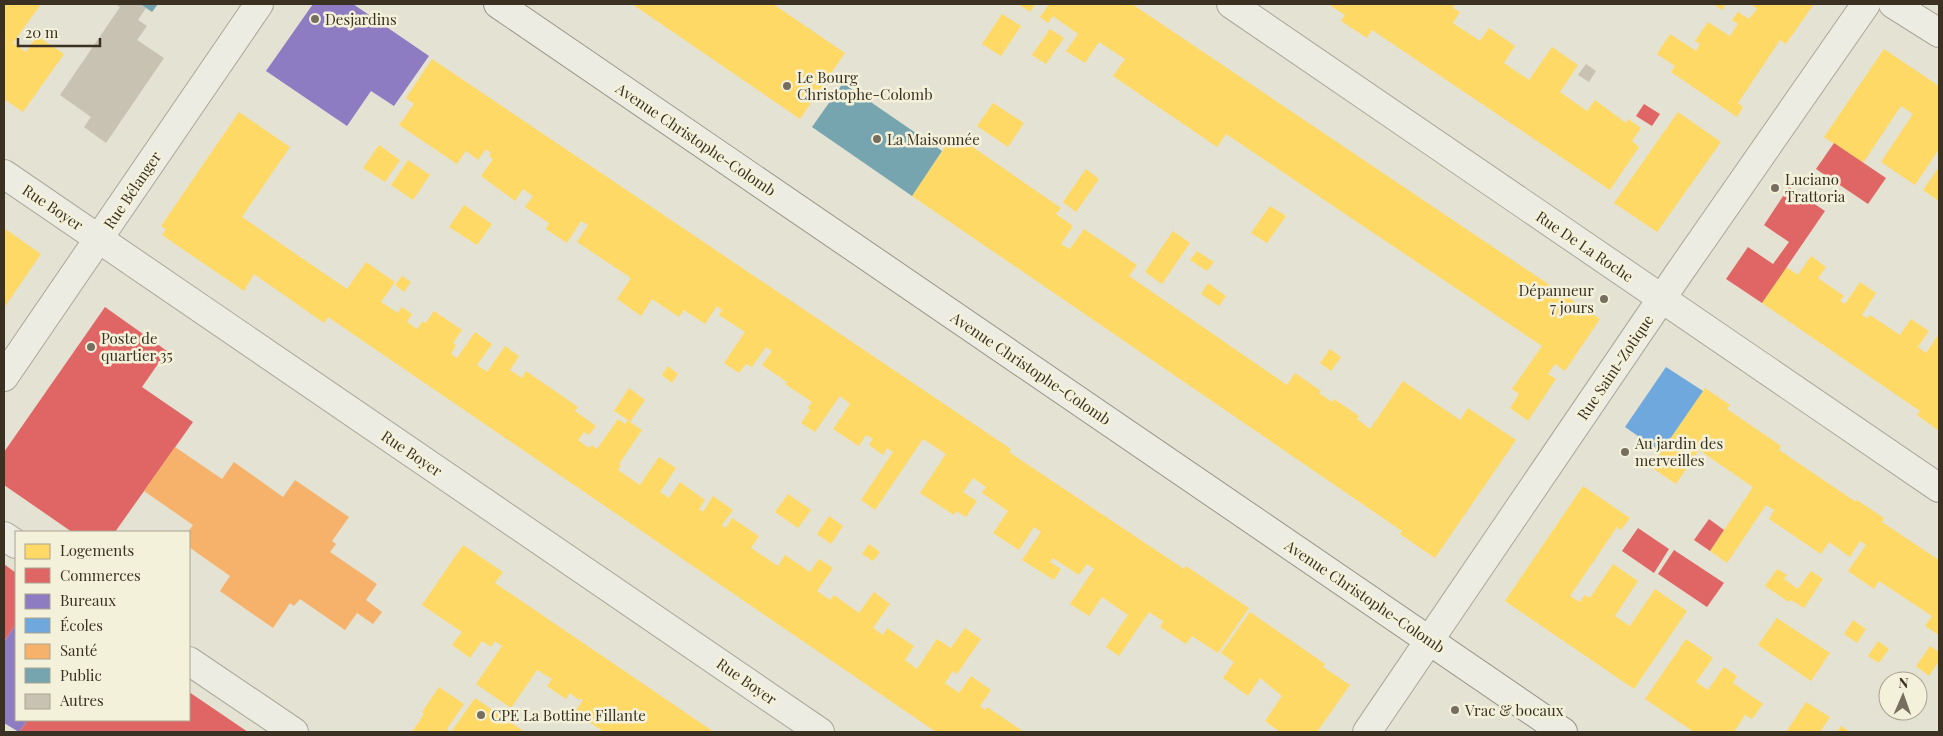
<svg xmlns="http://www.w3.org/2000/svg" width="1943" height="736" viewBox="0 0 1943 736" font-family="'Playfair Display',serif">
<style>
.homes{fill:#ffd966}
.shops{fill:#e06666}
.offices{fill:#8e7cc3}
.schools{fill:#6fa8dc}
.health{fill:#f6b26b}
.public{fill:#76a5af}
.building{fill:#c8c2b3}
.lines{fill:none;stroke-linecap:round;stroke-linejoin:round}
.minor-casing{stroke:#aaa79a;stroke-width:30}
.tertiary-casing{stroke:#aaa79a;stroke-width:30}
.secondary-casing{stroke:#9a968a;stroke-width:30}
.minor{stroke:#edece2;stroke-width:28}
.tertiary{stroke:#edece2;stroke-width:28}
.secondary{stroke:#edece2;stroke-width:28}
.poi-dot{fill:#766f60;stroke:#f4f1da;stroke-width:2}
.labels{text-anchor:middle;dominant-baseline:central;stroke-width:5;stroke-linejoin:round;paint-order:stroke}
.poi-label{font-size:15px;fill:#3a3122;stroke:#f4f1da;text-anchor:start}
.street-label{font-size:15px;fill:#3a3122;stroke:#f4f1da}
</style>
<rect width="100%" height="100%" fill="#e4e2d2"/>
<!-- homes -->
<g class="homes">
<path d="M4 4H41L13 43 26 52 37 36 64 54 23 112 4 99Z"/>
<path d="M632 4H773L845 53 800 119Z"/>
<path d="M1018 4H1036L1030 12Z"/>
<path d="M1049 4H1132L1600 319 1565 371 1555 364 1548 374 1556 379 1528 421 1510 408 1519 394 1512 389 1542 346 1226 134 1217 147 1113 76 1125 59 1099 42 1085 63 1066 51 1078 34 1053 16 1048 23 1040 17Z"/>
<path d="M1328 4H1455L1453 8 1460 12 1453 23 1480 41 1489 28 1515 46 1504 63 1529 80 1552 47 1578 65 1560 92 1587 111 1595 100 1626 123 1628 119 1641 128 1632 141 1639 147 1610 190 1372 30 1367 38 1341 21 1345 15Z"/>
<path d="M1713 4H1726L1722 10Z"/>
<path d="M1754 4H1814L1786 44 1780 40 1738 103 1743 107 1737 117 1671 72 1675 66 1657 54 1670 34 1696 51 1700 44 1695 41 1708 22 1730 36 1738 24 1732 20 1738 12 1749 19 1757 9 1753 6Z"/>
<path d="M1002 14 1021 26 1001 56 982 44Z"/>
<path d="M1050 29 1064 38 1046 64 1032 55Z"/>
<path d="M1884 49 1939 86V149L1915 185 1881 162 1913 114 1901 106 1863 163 1824 137Z"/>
<path d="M432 59 1011 449 1009 452 1184 569 1186 566 1249 608 1218 653 1192 636 1186 644 1160 627 1163 621 1149 612 1119 656 1106 647 1128 615 1102 597 1089 616 1070 604 1094 569 1087 564 1079 575 1053 558 1050 562 1061 569 1054 580 1022 560 1041 532 1034 527 1019 550 993 533 1008 511 982 493 986 487 973 478 963 492 977 501 966 517 956 511 954 515 920 493 946 454 923 439 875 510 861 500 893 452 887 448 883 455 869 445 873 439 866 435 859 446 833 429 850 404 840 396 815 432 801 423 810 410 808 408 812 402 785 384 787 382 762 365 772 351 766 347 752 367 746 364 739 373 724 363 745 332 719 315 722 310 717 306 705 324 684 310 679 317 652 299 641 316 617 299 631 278 577 242 588 225 581 221 567 243 546 229 549 223 525 207 533 196 523 189 515 201 481 176 493 159 489 156 491 153 486 149 478 160 466 151 457 164 399 125 414 104 406 98Z"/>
<path d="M993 103 1024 123 1008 147 977 126Z"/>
<path d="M239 112 290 147 242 217 347 289 366 262 395 282 381 302 398 313 402 307 412 314 407 322 417 329 423 321 426 323 434 311 462 330 453 343 456 345 451 354 457 358 475 332 492 344 477 365 487 372 505 346 519 356 510 370 522 378 526 371 578 407 575 411 596 426 589 435 584 432 578 440 589 448 592 445 597 449 618 419 625 424 628 420 614 411 629 388 645 400 630 422 642 430 619 464 621 465 618 470 640 485 659 457 676 468 660 492 669 498 680 482 705 500 699 509 703 512 713 496 733 510 722 525 726 528 732 518 759 536 751 548 778 566 785 555 810 572 819 559 833 568 817 591 830 600 834 595 859 613 874 592 890 604 873 628 883 635 887 628 914 646 905 660 917 669 937 639 951 648 965 628 981 639 957 674 953 671 945 683 959 693 971 676 991 690 980 706 985 710 987 707 1024 732H936L328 317 324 323 254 274 244 291 162 235 166 229 161 226Z"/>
<path d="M1678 112 1721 142 1657 232 1614 203Z"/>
<path d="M954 134 1061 208 1056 214 1073 226 1061 244 1070 249 1084 229 1137 265 1129 276 1287 385 1295 373 1321 391 1319 393 1332 402 1334 399 1359 416 1357 419 1370 429 1403 381 1460 420 1468 408 1516 440 1435 558 1400 534 1402 531 912 196Z"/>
<path d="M379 145 400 160 385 182 363 168Z"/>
<path d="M408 160 430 175 413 200 391 185Z"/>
<path d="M1939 167V201L1923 190Z"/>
<path d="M1086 169 1099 179 1076 212 1063 202Z"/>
<path d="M464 205 492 224 477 245 449 227Z"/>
<path d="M1270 206 1286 216 1267 243 1251 233Z"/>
<path d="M4 228 41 254 4 308Z"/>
<path d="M1173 231 1190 243 1162 284 1145 272Z"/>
<path d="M1197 251 1214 262 1207 271 1190 260Z"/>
<path d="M1811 256 1826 267 1818 278 1844 296 1840 301 1845 304 1860 282 1876 293 1862 315 1867 318 1870 315 1900 335 1911 319 1929 331 1918 347 1926 353 1939 334V431L1917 415 1920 411 1762 303 1786 267 1798 275Z"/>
<path d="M402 276 411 282 404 292 395 285Z"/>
<path d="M1208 283 1226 296 1219 306 1201 294Z"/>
<path d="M1330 349 1341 357 1331 371 1320 363Z"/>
<path d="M668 366 678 374 672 383 662 375Z"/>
<path d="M1705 388 1730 405 1727 409 1781 446 1779 450 1856 502 1857 500 1884 518 1882 522 1939 560V635L1925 626 1932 616 1879 581 1874 589 1848 571 1866 545 1860 541 1850 557 1829 542 1821 554 1769 519 1774 510 1766 505 1727 563 1710 551 1753 487 1699 450 1676 484 1651 467Z"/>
<path d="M1583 486 1630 518 1621 530 1617 527 1570 596 1580 602 1585 595 1590 598 1613 564 1638 581 1615 616 1630 626 1655 589 1687 611 1634 689 1505 601Z"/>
<path d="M788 494 811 510 798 528 775 512Z"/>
<path d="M829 516 843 526 831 544 817 534Z"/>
<path d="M869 544 880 552 873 561 862 554Z"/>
<path d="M463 545 503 572 495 583 714 732H604L575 712 583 700 580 698 579 700 570 693 566 699 557 693 547 686 552 679 537 670 511 708 476 684 502 646 495 641 491 647 482 641 470 658 452 645 462 632 422 605Z"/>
<path d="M1777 569 1787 575 1784 579 1798 589 1811 571 1823 579 1804 608 1791 600 1789 602 1765 586Z"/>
<path d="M1250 612 1325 664 1323 667 1350 685 1317 732H1278L1279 731 1265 721 1282 696 1260 678 1248 696 1223 678 1234 662 1221 653Z"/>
<path d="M1777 618 1830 653 1811 681 1758 645Z"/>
<path d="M1853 620 1866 629 1857 643 1844 634Z"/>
<path d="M1686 639 1713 658 1696 682 1708 690 1724 667 1737 676 1733 683 1763 704 1752 719 1745 715 1734 732H1694L1645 699Z"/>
<path d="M1878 641 1889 649 1879 663 1868 656Z"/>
<path d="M1930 646 1939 652V661L1929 676 1916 666Z"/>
<path d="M439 687 464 704 447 729 451 732 475 698 525 732H412L424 714 422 712Z"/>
<path d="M1806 702 1830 717 1820 732H1786Z"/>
<path d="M1841 726 1850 732H1837Z"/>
</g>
<!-- shops -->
<g class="shops">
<path d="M1644 104 1660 114 1652 126 1636 116Z"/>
<path d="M1834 143 1886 178 1868 204 1816 169Z"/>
<path d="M1789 187 1825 211 1762 303 1726 279 1748 247 1773 264 1789 242 1764 225Z"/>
<path d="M105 307 167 351 142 387 193 422 115 532H72L4 485V452Z"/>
<path d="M1709 519 1724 530 1710 551 1694 540Z"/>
<path d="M1638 528 1669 549 1654 573 1622 551Z"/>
<path d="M1674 550 1724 583 1707 607 1658 574Z"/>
<path d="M4 564 16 573V624L4 642Z"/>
<path d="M189 692 248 732H19L28 720H189Z"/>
</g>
<!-- offices -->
<g class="offices">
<path d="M313 4H353L429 56 394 106 371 91 347 126 266 71Z"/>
<path d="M16 624V720H28L19 732 4 723V642Z"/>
</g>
<!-- schools -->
<path class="schools" d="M1666 367 1703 391 1661 452 1625 427Z"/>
<!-- health -->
<path class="health" d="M175 447 222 479 234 462 283 497 295 480 349 517 332 541 336 544 330 552 377 584 366 600 382 612 373 624 357 613 345 630 300 599 294 606 290 603 273 628 220 591 230 576 189 547 188 532 193 525 144 491Z"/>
<!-- public -->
<g class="public">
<path d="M140 4H158L152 12Z"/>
<path d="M843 83 942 151 912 196 812 127Z"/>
</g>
<!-- building -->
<g class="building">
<path d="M115 4H140L146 8 138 20 147 26 137 40 164 58 106 143 84 127 91 117 60 95 120 7Z"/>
<path d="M1586 64 1596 71 1589 82 1578 75Z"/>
</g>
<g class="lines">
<!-- minor casing -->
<g class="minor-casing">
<g id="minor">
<path d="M1231 4 1939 488"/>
<path d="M1893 4 1939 33"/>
<path d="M4 174 820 732"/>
<path d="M4 536 16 544"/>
<path d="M189 661 294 732"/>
</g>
</g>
<!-- tertiary casing -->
<g class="tertiary-casing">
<g id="tertiary">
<path d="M4 377 259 4"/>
<path d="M1367 732 1679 273 1866 4"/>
</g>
</g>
<!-- secondary casing -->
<g class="secondary-casing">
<path id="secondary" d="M498 4 1563 732"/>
</g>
<!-- minor -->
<use href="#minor" class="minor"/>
<!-- tertiary -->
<use href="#tertiary" class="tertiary"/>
<!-- secondary -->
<use href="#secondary" class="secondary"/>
</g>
<!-- markers -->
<g class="poi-dot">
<circle cx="315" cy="19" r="5"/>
<circle cx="787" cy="86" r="5"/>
<circle cx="877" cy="139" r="5"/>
<circle cx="1775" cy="188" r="5"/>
<circle cx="1604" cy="299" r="5"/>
<circle cx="91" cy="347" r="5"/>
<circle cx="1625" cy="452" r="5"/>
<circle cx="1455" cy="710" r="5"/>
<circle cx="481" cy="715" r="5"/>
</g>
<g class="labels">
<!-- poi labels -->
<g class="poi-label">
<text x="325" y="19">Desjardins</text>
<text x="797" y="77">Le Bourg<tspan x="797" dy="17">Christophe-Colomb</tspan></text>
<text x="887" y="139">La Maisonnée</text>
<text x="1785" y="179">Luciano<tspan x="1785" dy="17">Trattoria</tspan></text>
<text x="1594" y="290" text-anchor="end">Dépanneur<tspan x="1594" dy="17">7 jours</tspan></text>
<text x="101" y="338">Poste de<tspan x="101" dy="17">quartier 35</tspan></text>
<text x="1635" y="443">Au jardin des<tspan x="1635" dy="17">merveilles</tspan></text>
<text x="1465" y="710">Vrac &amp; bocaux</text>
<text x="491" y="715">CPE La Bottine Fillante</text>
</g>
<!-- street labels -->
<g class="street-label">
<text transform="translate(696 139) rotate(34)">Avenue Christophe-Colomb</text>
<text transform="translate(132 190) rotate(-56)">Rue Bélanger</text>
<text transform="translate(53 207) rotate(34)">Rue Boyer</text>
<text transform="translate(1585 246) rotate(34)">Rue De La Roche</text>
<text transform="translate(1615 367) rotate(-56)">Rue Saint-Zotique</text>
<text transform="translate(1031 368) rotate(34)">Avenue Christophe-Colomb</text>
<text transform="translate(412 453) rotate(34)">Rue Boyer</text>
<text transform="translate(1365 596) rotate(34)">Avenue Christophe-Colomb</text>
<text transform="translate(747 681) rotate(35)">Rue Boyer</text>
</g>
</g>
<!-- border -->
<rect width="1943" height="736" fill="none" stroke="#3a3122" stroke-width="10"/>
<!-- legend -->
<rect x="15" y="531" width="175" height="190" fill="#f4f1da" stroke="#aaa490"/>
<rect x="25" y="544" width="25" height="15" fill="#ffd966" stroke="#aaa490"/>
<text x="60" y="556" font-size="15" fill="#3a3122">Logements</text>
<rect x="25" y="568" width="25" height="15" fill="#e06666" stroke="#aaa490"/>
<text x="60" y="581" font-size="15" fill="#3a3122">Commerces</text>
<rect x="25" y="594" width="25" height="15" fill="#8e7cc3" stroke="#aaa490"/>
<text x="60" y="606" font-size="15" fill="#3a3122">Bureaux</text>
<rect x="25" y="618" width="25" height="15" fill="#6fa8dc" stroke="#aaa490"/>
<text x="60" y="631" font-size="15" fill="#3a3122">Écoles</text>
<rect x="25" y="644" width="25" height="15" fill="#f6b26b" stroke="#aaa490"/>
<text x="60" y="656" font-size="15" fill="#3a3122">Santé</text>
<rect x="25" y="668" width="25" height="15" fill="#76a5af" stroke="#aaa490"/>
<text x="60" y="681" font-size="15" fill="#3a3122">Public</text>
<rect x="25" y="694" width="25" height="15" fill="#c8c2b3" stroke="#aaa490"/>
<text x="60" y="706" font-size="15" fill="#3a3122">Autres</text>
<!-- north arrow -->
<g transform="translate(1903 696) rotate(2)"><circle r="24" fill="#f4f1da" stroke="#aaa490"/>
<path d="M0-4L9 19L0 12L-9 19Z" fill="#766f60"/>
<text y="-8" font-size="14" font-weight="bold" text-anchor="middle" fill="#3a3122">N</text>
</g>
<!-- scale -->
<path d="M18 38v8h82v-8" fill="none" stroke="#3a3122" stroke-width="2.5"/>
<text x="25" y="38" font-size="15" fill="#3a3122" stroke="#f4f1da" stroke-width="4" paint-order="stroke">20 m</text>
</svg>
